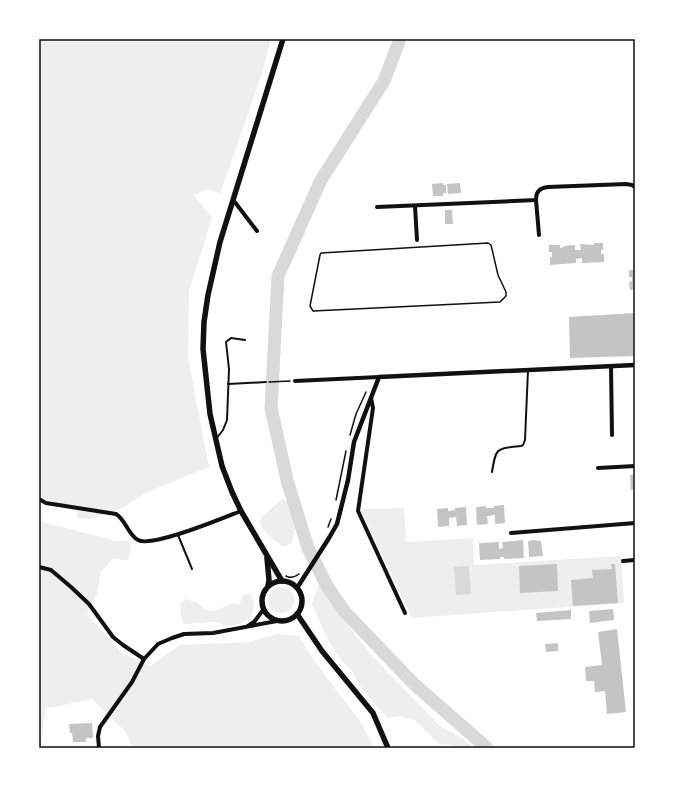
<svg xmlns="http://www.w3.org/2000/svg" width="674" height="787" viewBox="0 0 674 787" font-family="Overpass,sans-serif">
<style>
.green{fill:#eee}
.water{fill:#d9d9d9}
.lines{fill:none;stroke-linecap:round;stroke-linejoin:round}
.river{stroke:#d9d9d9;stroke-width:13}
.building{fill:#c4c4c4}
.path{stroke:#111;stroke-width:1.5}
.service{stroke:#111;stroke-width:2}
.minor{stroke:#111;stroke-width:4}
.tertiary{stroke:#111;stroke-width:4.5}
.secondary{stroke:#111;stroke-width:5.5}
.neatline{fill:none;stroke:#111;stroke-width:1.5}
</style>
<rect width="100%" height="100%" fill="#fff"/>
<!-- green -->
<g class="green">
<path d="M39 39H271L262 73 220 194 208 189 194 195 212 218 189 291 188 358 209 467 147 492 124 507 91 519 78 518 76 511 42 497 39 492Z"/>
<path d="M283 498 289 504 296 525 292 543 283 547 268 535 260 524 261 518Z"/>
<path d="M404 508 406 542 473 538 474 565 621 556 624 603 412 618 360 509Z"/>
<path d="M39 521 116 541H129L131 548 128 560 112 559 101 572 96 597 87 614 122 653 150 666 180 645 249 642 277 634 299 636 315 662 362 724 374 748H133L125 731 92 699 45 709 41 748H39Z"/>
<path d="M319 584 339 614 373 657 440 726 462 738 474 748H461L459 746 439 744 415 720 399 716 389 718 380 710 360 686 351 669 343 662 330 644 312 604Z"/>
<circle cx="281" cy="600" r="13"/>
<path d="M251 593 254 601 252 617 239 624 226 626 216 622 184 624 181 617 180 605 185 599 196 602 206 610 215 611 232 603 239 605 243 595Z"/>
</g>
<!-- water -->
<path class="water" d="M469 566 471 594 456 595 454 567Z"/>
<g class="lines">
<!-- river -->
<path class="river" d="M400 39 384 81 321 180 278 276 271 408 287 480 308 548 327 586 345 612 414 684 487 748"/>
</g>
<!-- building -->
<g class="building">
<path d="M443 183V185H446V193H443V196H433L432 184Z"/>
<path d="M460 183 461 193 448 194 447 184Z"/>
<path d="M445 210H452L453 224H445Z"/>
<path d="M594 243H603V250H601V254H604V262L582 263V258L576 259V263L550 265V257H552V252H549V245H560V248L564 247V246L575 245V250H581L580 244 594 245Z"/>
<path d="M629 270H635V289L630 290 629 282 632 281V277H629Z"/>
<path d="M635 313V356L570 358 569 317Z"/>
<path d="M635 474V489L631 490 630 475Z"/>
<path d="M504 505 505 523 495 524V515L487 516 488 524 477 525 476 507 486 506V508H494V506Z"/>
<path d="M466 507 467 525 457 526 456 517 449 518V526L438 527 437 509 448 508V511L455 510V508Z"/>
<path d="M523 540 524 558 504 559V557H500V559L480 560 479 543 499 542V549L503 548 502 542Z"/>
<path d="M533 540 541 541 543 556 529 557 528 541Z"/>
<path d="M557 564 558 591 520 593 519 566Z"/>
<path d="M611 564H615L618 603 573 606 571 580 593 578 592 570 612 569Z"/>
<path d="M613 609 614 620 590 623 589 611Z"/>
<path d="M571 610V619L537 621 536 613Z"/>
<path d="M617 629 626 712 607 714 605 691 595 692 594 681H586L585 667 602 665 598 632Z"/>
<path d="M558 643V651L546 652 545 644Z"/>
<path d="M92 723 93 738H86V742H73L72 733H70L69 724Z"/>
</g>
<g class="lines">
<!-- path -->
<g class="path">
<path d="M488 243 491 245 498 275 506 292V296L500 302 313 311 310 306 320 255 321 253Z"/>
<path d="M269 382 290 381"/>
<path d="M350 435 356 414 366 392"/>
<path d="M336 500 346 451"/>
<path d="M328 527 331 519"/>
<path d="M286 576C291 579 295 577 299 574"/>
</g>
<!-- service -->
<g class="service">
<path d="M228 384 266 382"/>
<path d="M216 439 223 430 227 420 229 369 226 342 231 338 245 340"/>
<path d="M492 472C496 447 496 449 521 446L523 445 525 440 528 370"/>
<path d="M178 535 192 569"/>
</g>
<!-- minor -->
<g class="minor">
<path d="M536 200 539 235"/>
<path d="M234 201 257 231"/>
<path d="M415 206 417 240"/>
<path d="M377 207 536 200C536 191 540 188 548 187L626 184 632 185 635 187"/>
<path d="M611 366 612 435"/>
<path d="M295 381 379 377"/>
<path d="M371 398 373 408 358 511 405 613"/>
<path d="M598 468 635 466"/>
<path d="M39 499 46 503 116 514C126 520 128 535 138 540 152 548 223 518 241 511"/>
<path d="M511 533 635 523"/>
<path d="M623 561 635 560"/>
<path d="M39 567 51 570 71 587 89 604 113 637 123 645 144 659"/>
<path d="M248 626 254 622 263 610"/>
<path d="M99 748 98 736 100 727 132 682 144 659 158 644 172 638 184 634 213 633 277 621"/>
</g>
<!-- tertiary -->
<path class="tertiary" d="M297 588 329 538 337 524 348 480 354 442 379 377 635 365"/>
<!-- secondary -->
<g class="secondary">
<path d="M267 558 269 580 268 586"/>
<circle cx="282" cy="601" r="20"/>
<path d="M282 581 241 511 232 492 222 466 210 414 203 349 204 322 208 295 220 242 283 39"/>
<path d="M297 614 322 651 373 713 388 748"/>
</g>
</g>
<!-- border -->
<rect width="674" height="787" fill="none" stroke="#ffffff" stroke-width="80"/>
<rect x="40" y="40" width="594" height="707" class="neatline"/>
</svg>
